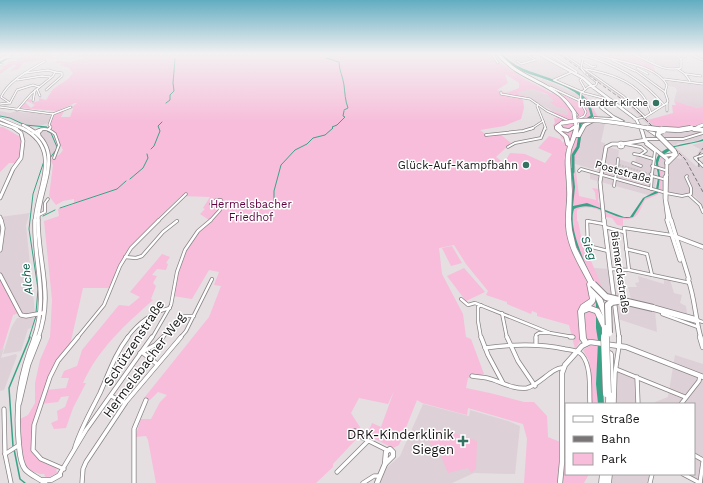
<svg xmlns="http://www.w3.org/2000/svg" width="703" height="483" viewBox="0 0 703 483" font-family="'Work Sans',sans-serif">
<style>
.built{fill:#ded0d7}
.green{fill:#f7bdda;fill-rule:evenodd}
.water{fill:#3aa387}
.lines{fill:none;stroke-linecap:round;stroke-linejoin:round}
.stream-far1{stroke:#3aa387;stroke-width:1}
.stream{stroke:#3aa387;stroke-width:1.5}
.river-far1{stroke:#3aa387;stroke-width:2.5}
.river{stroke:#3aa387;stroke-width:3}
.street-tunnel{stroke:#c6c1c3;stroke-width:2;stroke-dasharray:2 1;stroke-linecap:butt}
.street-far3-casing{stroke:#898486;stroke-width:2.5}
.street-far2-casing{stroke:#898486;stroke-width:3.5}
.street-far1-casing{stroke:#898486;stroke-width:4}
.street-casing{stroke:#898486;stroke-width:5}
.secondary-far3-casing{stroke:#898486;stroke-width:3.5}
.secondary-far2-casing{stroke:#898486;stroke-width:4.5}
.secondary-far1-casing{stroke:#898486;stroke-width:5}
.secondary-casing{stroke:#898486;stroke-width:6}
.primary-far1-casing{stroke:#898486;stroke-width:4}
.primary-casing{stroke:#898486;stroke-width:5.5}
.highway-casing{stroke:#898486;stroke-width:1.5}
.street-far3{stroke:#fff;stroke-width:1.5}
.street-far2{stroke:#fff;stroke-width:2}
.street-far1{stroke:#fff;stroke-width:2.5}
.street{stroke:#fff;stroke-width:3.5}
.secondary-far3{stroke:#fff;stroke-width:2.5}
.secondary-far2{stroke:#fff;stroke-width:3}
.secondary-far1{stroke:#fff;stroke-width:3.5}
.secondary{stroke:#fff;stroke-width:4.5}
.primary-far1{stroke:#fff;stroke-width:3}
.primary{stroke:#fff;stroke-width:4}
.highway{fill:#fff;fill-rule:evenodd}
.rail{stroke:#797577;stroke-width:1;stroke-dasharray:4 2;stroke-linecap:butt}
.street-bridge-casing{stroke:#898486;stroke-width:2.5;stroke-linecap:butt}
.highway-bridge-far3-casing{stroke:#898486;stroke-width:4.5;stroke-linecap:butt}
.highway-bridge-far2-casing{stroke:#898486;stroke-width:6;stroke-linecap:butt}
.highway-bridge-far1-casing{stroke:#898486;stroke-width:8;stroke-linecap:butt}
.highway-bridge-casing{stroke:#898486;stroke-width:9;stroke-linecap:butt}
.street-bridge{stroke:#fff;stroke-width:1.5}
.highway-bridge-far3{stroke:#fff;stroke-width:3.5}
.highway-bridge-far2{stroke:#fff;stroke-width:4.5}
.highway-bridge-far1{stroke:#fff;stroke-width:6}
.highway-bridge{stroke:#fff;stroke-width:8}
.poi-dot{fill:#347361;stroke:#fff;stroke-width:1.5}
.labels{text-anchor:middle;dominant-baseline:central;stroke-width:3;stroke-linejoin:round;paint-order:stroke}
.far-poi-label{font-size:9px;fill:#161415;stroke:#fff;text-anchor:end}
.poi-label{font-size:11px;fill:#161415;stroke:#fff;text-anchor:end}
.street-label{font-size:11px;fill:#161415;stroke:#fff}
.park-label{font-size:11px;fill:#5d003f;stroke:#fff}
.water-label{font-size:12px;font-style:italic;fill:#055d4a;stroke:#fff}
.near-street-label{font-size:13px;fill:#161415;stroke:#fff}
.near-poi-label{font-size:13px;fill:#161415;stroke:#fff;text-anchor:end}
</style>
<rect width="100%" height="100%" fill="#e5dfe2"/>
<!-- built -->
<g class="built">
<path d="M504 54H525L534 60 516 64Z"/>
<path d="M558 54H561L613 89 646 117 661 132 682 133 697 130 703 131 702 138 697 141 678 143 674 146 696 166 698 165 697 155 700 149 692 145 703 142V151L699 157V162L700 165 703 159V207L695 196 680 195 660 191 659 163 662 159 658 154 681 159 682 158 623 100 604 85Z"/>
<path d="M648 54 675 55 682 65 677 68 664 67 656 64 653 59 650 58Z"/>
<path d="M541 59H545L565 70 562 71 567 73 552 80 519 66Z"/>
<path d="M543 79 579 95 580 103 538 82Z"/>
<path d="M666 79 687 81 703 84V106L698 108 674 101 677 90 675 87 668 86Z"/>
<path d="M532 89 553 97 560 102 568 112 567 115 553 111 520 94 518 91Z"/>
<path d="M0 111 10 113 17 111 25 113 27 112 51 114 49 123 40 126 25 125 10 118 0 116Z"/>
<path d="M592 120 598 123H605L601 142 605 143 600 171 575 164 580 147 583 126Z"/>
<path d="M42 129H49L53 131 60 144 59 150 49 159 47 147 38 133Z"/>
<path d="M608 147 619 150 618 159 635 164 636 155 655 160 657 177 654 191 653 194 648 195 590 179V172L599 174 600 172 603 173Z"/>
<path d="M30 213 26 225 35 313 29 316 21 315 0 275V250L2 234 0 217Z"/>
<path d="M593 268 611 269 616 291 620 292 621 297 631 299 628 287H637L635 283 639 282 638 276 664 284V279L670 280 674 293 682 295 680 303 686 306 687 314 681 319 655 311 657 332 621 320 615 319 613 305 605 294Z"/>
<path d="M17 318H36L33 327 28 329 21 351 3 354 11 328Z"/>
<path d="M4 348 1 358 16 354 17 356 4 390 0 391V350Z"/>
<path d="M675 355 703 364V483L685 474H694V404H655V402L668 397Z"/>
<path d="M617 372 638 380V404H615Z"/>
<path d="M423 404 469 416 470 410 508 421 520 426 515 474 474 473 452 483H379L385 469 400 456Z"/>
<path d="M611 474H652L650 483H610Z"/>
</g>
<!-- green -->
<g class="green">
<path d="M25 54H59L49 57 60 59H48L23 63 19 69 10 71 17 65H13L0 74V70L5 68H1L11 61H22L16 59 28 55Z"/>
<path d="M67 54H492L500 62 523 78 551 93 566 96 581 104 582 96 587 97 598 117 583 126 580 147 575 164 579 196 596 200 595 192 592 188 599 189 598 202 601 204V208L587 203 583 205C598 205 618 222 633 217L645 198 658 193 660 176 658 163 661 157 662 159 659 163 660 169 664 170 661 177V191L657 195 645 200C639 211 638 221 623 219V226L617 225 612 218 606 217 605 212C595 209 587 204 577 210V221H578L583 246 586 249 605 294 596 304 598 345 581 340 575 349 569 325 537 316V313L532 311 531 314 507 304V302L486 295 488 291 466 264 454 245 439 248 442 274 463 314 466 337 471 339 484 374 468 378 466 388 490 393 524 402H534L547 416 548 437 565 444 566 474H589L584 483H524L527 439 523 424 468 408 467 415 422 403 417 400 399 445 393 448 367 435 372 423 381 427 394 391 388 404 359 398 351 413 363 432 333 464V467L316 483H156L148 440 146 436 135 437 141 419H151L160 402 167 395 158 392 150 400 144 398 209 317 221 286 214 285 219 272 209 270 192 299 173 296C176 276 182 256 192 239 196 232 204 226 209 220L200 214 205 209 203 208 210 197 181 196 130 246 117 268 111 288H83L70 345 58 361 46 390 66 388 69 378H61L64 371 77 366 82 350 119 305 129 306 140 297 130 292 162 254 170 257 166 263 168 264 166 270 157 269 152 275 157 276 153 283 156 286 151 299 153 300C126 324 98 349 83 383H86L73 408 66 428 54 429 51 423 58 420 57 411 65 407 69 396 61 397 58 402 41 404 32 437 36 455 59 467 56 470 57 473 47 478 44 475 45 474H40L24 468 16 421 28 415 35 403V383L40 360 50 337 52 300 44 221 59 216 58 209 74 204V199L63 201 56 205 49 196 53 165 50 160 60 154 63 150 50 124 54 115 64 111 61 117H70L73 109 72 107 77 103H75L57 111 20 108 25 102 31 108 35 105 25 100H26L32 99 31 103 39 101V98L46 100 53 89 68 79 73 73 69 68 59 65 63 63H54L58 61 70 62 86 58ZM505 74 519 83V88L506 93 497 90 508 83ZM532 89 547 94 554 101 550 102 557 107 564 108 568 112 567 115 545 109 558 116 556 117 558 119 554 118 555 123 553 125 556 132 560 134 561 138 565 140 563 143 560 139 549 136 538 148 552 154 545 163 525 154 510 153 504 163 496 157 511 143 499 133 489 137 480 130 504 126 521 119 524 108 523 99 512 95 530 99 520 94 518 92Z"/>
<path d="M603 54C622 54 637 54 653 64L655 71C637 65 620 62 603 54Z"/>
<path d="M674 101 698 108 703 106V124L684 128H657L648 120 673 113 672 105H676Z"/>
<path d="M0 127H3L24 139 20 156 16 163H9L0 172Z"/>
<path d="M452 246 462 263 451 266 442 248Z"/>
<path d="M464 268 485 292 466 301 447 276Z"/>
<path d="M0 275 19 313 13 315 3 348 0 350Z"/>
<path d="M591 345 598 346 596 384 598 404H590L586 362H590L583 350Z"/>
<path d="M430 428 451 434 452 432 477 441 476 469 471 473 468 468 448 473 439 451 434 453 427 435Z"/>
</g>
<!-- water -->
<path class="water" d="M703 139V141L675 147 660 157 658 163 660 176 658 193 645 198 633 217C614 223 596 198 574 209 566 232 595 280 601 305 602 311 601 318 602 324 603 351 602 377 604 404H598L596 384 598 341 596 328V304L580 254 573 239 571 230V201L573 189 571 168H573L575 187 573 206 587 203 624 217H630L643 198 656 191C656 186 658 181 658 176 658 171 655 165 656 160 661 143 691 145 703 139Z"/>
<g class="lines">
<!-- stream-far1 -->
<g class="stream-far1">
<path d="M326 58 339 62C339 70 343 77 344 85 345 93 345 100 348 108L344 110"/>
<path d="M0 63 8 58"/>
<path d="M166 103 170 100V95L174 91 173 83 175 59"/>
<path d="M0 116 10 118 25 125 47 127V131L51 133 57 147"/>
<path d="M151 149 154 146 160 131 158 126 162 122"/>
<path d="M50 158 56 150"/>
<path d="M130 179 143 168 148 158 147 154"/>
<path d="M274 201V191L281 165 295 150 307 144 313 138 325 135 333 128 332 127 337 125 345 117 343 116 344 111"/>
<path d="M60 208 117 189 126 181"/>
<path d="M43 216 55 210"/>
<path d="M36 313 38 289 29 229 33 194 44 161"/>
<path d="M29 338 36 316"/>
</g>
<!-- stream -->
<g class="stream">
<path d="M13 446 9 388 30 337"/>
<path d="M14 449 20 479 25 483"/>
</g>
<!-- river-far1 -->
<path class="river-far1" d="M500 54C507 61 514 66 523 70 542 78 578 85 588 104 590 107 591 112 592 116L580 124 581 129"/>
<!-- river -->
<path class="river" d="M573 172V155L578 147 581 128"/>
<!-- street-tunnel -->
<path class="street-tunnel" d="M619 165 650 174"/>
<!-- street-far3 casing -->
<g class="street-far3-casing">
<g id="street-far3">
<path d="M492 54 498 63"/>
<path d="M526 54 535 60"/>
<path d="M549 54 577 72 575 74"/>
<path d="M563 54 623 96 645 117"/>
<path d="M595 54C616 62 656 64 667 85L665 92 668 101 667 103 645 117 634 119"/>
<path d="M633 54C649 60 663 73 681 68V59L688 54"/>
<path d="M642 54 647 55"/>
<path d="M647 54 649 57 647 59"/>
<path d="M674 54 681 59"/>
<path d="M690 54 703 60"/>
<path d="M528 55 533 54"/>
<path d="M581 55C613 63 643 80 664 105"/>
<path d="M4 58 11 57"/>
<path d="M612 60 635 71"/>
<path d="M517 61 521 64 535 60"/>
<path d="M584 62 593 67 596 66"/>
<path d="M0 65 2 64"/>
<path d="M637 68 648 74"/>
<path d="M586 69C606 73 630 79 643 96 647 101 648 107 651 113"/>
<path d="M678 69 685 74 690 81"/>
<path d="M636 71 665 92"/>
<path d="M585 73 597 82"/>
<path d="M686 74 701 76"/>
<path d="M583 78 580 80 585 89"/>
<path d="M664 79 703 84"/>
<path d="M17 80 42 76 50 77"/>
<path d="M554 80 584 93 603 98"/>
<path d="M554 80 572 72"/>
<path d="M550 87 580 101"/>
<path d="M37 89 40 96"/>
<path d="M46 90 62 76V73L55 72"/>
<path d="M501 92V94L530 99 547 111 569 121"/>
<path d="M33 101 35 90"/>
<path d="M10 103 1 97C9 80 30 70 45 61"/>
<path d="M10 103 17 90 33 85 39 87"/>
<path d="M667 103V111"/>
<path d="M0 104 9 103"/>
<path d="M0 107 53 114 71 107"/>
<path d="M17 110 31 94 53 76 55 72 48 70 25 73"/>
<path d="M576 120 584 116 586 112 580 101 581 93 588 87 596 85 597 82"/>
<path d="M543 121 546 129"/>
<path d="M49 129 51 127 49 125 53 114"/>
<path d="M531 129 543 121 537 106 538 104"/>
</g>
</g>
<!-- street-far2 casing -->
<g class="street-far2-casing">
<g id="street-far2">
<path d="M49 129 50 128"/>
<path d="M33 133C41 128 47 127 55 134L59 145 54 158"/>
<path d="M486 135 523 131 533 128"/>
<path d="M647 139H683L703 133"/>
<path d="M625 144 641 147 646 151 640 155 634 154"/>
<path d="M646 144 655 151 652 174"/>
<path d="M508 147 515 143 541 138 545 128"/>
<path d="M640 155 653 159"/>
<path d="M703 155 695 158 703 166"/>
<path d="M633 163 641 166"/>
<path d="M652 166 665 170"/>
<path d="M617 170 618 159"/>
<path d="M617 170 623 172"/>
<path d="M579 171 581 169 663 192"/>
<path d="M651 174 652 176 663 179"/>
<path d="M614 186 616 173"/>
<path d="M651 189 652 176"/>
<path d="M666 193 682 196 691 194V188L686 177 687 176"/>
<path d="M689 195 700 205 703 212"/>
<path d="M39 215 45 212V203L48 199"/>
<path d="M158 221 186 194"/>
<path d="M210 221 220 210 221 200H216L211 204"/>
<path d="M587 221H588"/>
</g>
</g>
<!-- street-far1 casing -->
<g class="street-far1-casing">
<g id="street-far1">
<path d="M604 224 587 221 588 246 608 251"/>
<path d="M605 227 624 232"/>
<path d="M626 249 647 254 652 275"/>
<path d="M125 257 136 258 142 256 163 232 177 221"/>
<path d="M610 269 629 270 690 283"/>
<path d="M629 270 624 228 671 235"/>
<path d="M461 299 468 305 475 303 550 333 573 337"/>
<path d="M481 305 478 307V321L481 338"/>
<path d="M502 313 507 338"/>
<path d="M662 314 698 327"/>
<path d="M697 320 703 322"/>
<path d="M77 338 104 305 120 266 131 248 159 220"/>
<path d="M127 338C138 323 152 312 170 308"/>
<path d="M152 338 171 305 177 272 185 250 198 231 211 220"/>
<path d="M162 338 182 316H194"/>
<path d="M180 338 186 331 212 279"/>
<path d="M536 338V335L539 333H549"/>
</g>
</g>
<!-- street casing -->
<g class="street-casing">
<g id="street">
<path d="M481 337 488 355 503 383"/>
<path d="M507 337 518 361 535 386"/>
<path d="M536 337V343"/>
<path d="M570 337H573"/>
<path d="M485 348C513 344 538 343 565 349 571 350 578 350 582 355 592 367 589 390 590 404"/>
<path d="M140 353 155 345 163 337"/>
<path d="M143 353 157 364"/>
<path d="M616 369 685 397"/>
<path d="M472 376C477 377 482 377 487 378 500 381 513 390 527 388 540 385 553 366 564 368"/>
<path d="M637 377 638 404"/>
<path d="M111 396 125 403"/>
<path d="M614 404 615 373 619 346"/>
<path d="M681 404 699 381 700 376"/>
<path d="M4 409 5 454 11 483"/>
<path d="M355 431 363 438 387 450"/>
<path d="M75 447C81 428 91 411 100 393 109 373 115 354 128 337"/>
<path d="M5 454 19 445"/>
<path d="M694 455 703 460"/>
<path d="M64 469 41 459 33 450 34 425 50 377 58 361 78 337"/>
<path d="M337 472 368 441"/>
<path d="M683 474 700 483"/>
<path d="M59 475 86 430 152 337"/>
<path d="M82 483 83 469 86 462 126 402 181 337"/>
<path d="M134 483V429L146 400"/>
<path d="M363 483 374 476H379"/>
<path d="M650 483 652 474"/>
<path d="M700 483 703 462"/>
</g>
</g>
<!-- secondary-far3 casing -->
<g class="secondary-far3-casing">
<g id="secondary-far3">
<path d="M539 54 583 78 594 88"/>
<path d="M0 60 11 54"/>
<path d="M593 87 636 119 641 129"/>
<path d="M0 119 24 129"/>
<path d="M0 123 17 129"/>
<path d="M23 125 30 129"/>
</g>
</g>
<!-- secondary-far2 casing -->
<g class="secondary-far2-casing">
<g id="secondary-far2">
<path d="M22 128C64 149 37 187 35 221"/>
<path d="M28 128C68 150 38 187 38 221"/>
<path d="M641 128 645 141 667 159 666 201 671 221"/>
<path d="M39 135 38 133 41 130"/>
<circle cx="621" cy="145" r="2"/>
<path d="M622 144 646 140"/>
<path d="M667 175 665 177V198L668 221"/>
<path d="M0 198 13 169 21 158 23 141 21 133 14 128"/>
<path d="M0 217 1 221"/>
<path d="M604 221 600 182 606 147 612 144H618"/>
</g>
</g>
<!-- secondary-far1 casing -->
<g class="secondary-far1-casing">
<g id="secondary-far1">
<path d="M38 220C38 263 54 295 38 338"/>
<path d="M604 220 619 338"/>
<path d="M667 220 680 260"/>
<path d="M671 220 689 279"/>
<path d="M674 236 703 247"/>
<path d="M0 250 3 228 1 220"/>
<path d="M0 275 21 315 26 316 43 313"/>
<path d="M688 279C695 298 695 318 701 338"/>
<path d="M34 338C49 296 33 261 35 220"/>
</g>
</g>
<!-- secondary casing -->
<g class="secondary-casing">
<g id="secondary">
<path d="M35 337C20 375 15 404 19 445 20 453 20 462 25 469 30 475 39 478 45 483"/>
<path d="M619 337V346"/>
<path d="M700 337 703 347"/>
<path d="M19 403 28 365 39 337"/>
<path d="M390 449 393 452V456L385 464 386 452Z"/>
<path d="M42 480H51L60 475"/>
<path d="M377 483 385 464"/>
<path d="M560 483 562 462V373L565 365 582 346 590 342 626 347 703 377"/>
</g>
</g>
<!-- primary-far1 casing -->
<g class="primary-far1-casing">
<path id="primary-far1" d="M698 127 703 125"/>
</g>
<!-- primary casing -->
<g class="primary-casing">
<path id="primary" d="M694 129 703 130"/>
</g>
<!-- highway casing -->
<g class="highway-casing">
<g id="highway">
<path d="M496 54H500C506 60 512 66 519 70 533 79 550 85 562 96 569 101 573 108 578 115L577 116H575C570 109 566 102 559 96 546 86 529 80 515 71 508 66 502 61 496 54Z"/>
<path d="M610 99 612 100 605 104 604 108 614 116 624 121 622 122 618 121H616L596 119 595 121 586 126 580 137H576L571 150 570 159 572 191 571 219 572 230 576 247 602 298 610 320 609 322H606L608 328 607 330 605 331 603 330 595 313 589 311 584 313 586 338 589 343 588 345 586 346 584 345 580 339 578 311 581 305 590 299 587 284 588 282C579 265 567 246 566 226 565 213 568 201 567 189 567 174 563 161 568 146L566 145 564 137 555 129V126L562 121 564 122 561 125 563 128 569 129 576 124 577 121H579V126L578 133 583 124 594 119V117L613 118 600 108 602 102ZM574 129 570 142 568 136 561 131 568 132ZM595 297 603 316 599 309 591 306C595 303 596 301 595 297Z"/>
<path d="M698 126H699V128L687 131 685 130Z"/>
<path d="M645 127H647L662 137V138H658L645 129Z"/>
<path d="M672 150H676L678 155 669 164H665V162L672 156 664 157 662 156V155L673 153 672 151Z"/>
<path d="M653 305 696 317 698 318 699 320 698 322 696 323 653 311 651 310 650 308 651 306Z"/>
<path d="M610 351 612 352 613 354 614 404H606L607 354 608 352Z"/>
<path d="M600 474H612L611 483H599Z"/>
</g>
</g>
<!-- street-far3 -->
<use href="#street-far3" class="street-far3"/>
<!-- street-far2 -->
<use href="#street-far2" class="street-far2"/>
<!-- street-far1 -->
<use href="#street-far1" class="street-far1"/>
<!-- street -->
<use href="#street" class="street"/>
<!-- secondary-far3 -->
<use href="#secondary-far3" class="secondary-far3"/>
<!-- secondary-far2 -->
<use href="#secondary-far2" class="secondary-far2"/>
<!-- secondary-far1 -->
<use href="#secondary-far1" class="secondary-far1"/>
<!-- secondary -->
<use href="#secondary" class="secondary"/>
<!-- primary-far1 -->
<use href="#primary-far1" class="primary-far1"/>
<!-- primary -->
<use href="#primary" class="primary"/>
<!-- highway -->
<use href="#highway" class="highway"/>
<!-- rail -->
<g class="rail">
<path d="M559 54 634 108 685 159 703 192"/>
<path d="M699 167 698 156 703 148"/>
</g>
<!-- street-bridge casing -->
<g class="street-bridge-casing">
<path id="street-bridge" d="M583 59 581 68 585 73"/>
</g>
<!-- highway-bridge-far3 casing -->
<g class="highway-bridge-far3-casing">
<g id="highway-bridge-far3">
<path d="M574 113 576 125"/>
<path d="M562 123C594 116 622 124 654 129"/>
<path d="M688 129 691 128"/>
</g>
</g>
<!-- highway-bridge-far2 casing -->
<g class="highway-bridge-far2-casing">
<g id="highway-bridge-far2">
<path d="M648 128 664 130"/>
<path d="M662 129 679 130 691 128"/>
<path d="M663 131 659 132 658 135 674 151"/>
</g>
</g>
<!-- highway-bridge-far1 casing -->
<g class="highway-bridge-far1-casing">
<g id="highway-bridge-far1">
<path d="M593 284 606 297 653 308"/>
<path d="M605 328V338"/>
<path d="M609 333 608 305 612 302 618 301"/>
</g>
</g>
<!-- highway-bridge casing -->
<g class="highway-bridge-casing">
<path id="highway-bridge" d="M605 337 607 393"/>
</g>
<!-- street-bridge -->
<use href="#street-bridge" class="street-bridge"/>
<!-- highway-bridge-far3 -->
<use href="#highway-bridge-far3" class="highway-bridge-far3"/>
<!-- highway-bridge-far2 -->
<use href="#highway-bridge-far2" class="highway-bridge-far2"/>
<!-- highway-bridge-far1 -->
<use href="#highway-bridge-far1" class="highway-bridge-far1"/>
<!-- highway-bridge -->
<use href="#highway-bridge" class="highway-bridge"/>
</g>
<!-- sky -->
<linearGradient id="sky" x2="0" y2="1"><stop stop-color="#62adc1"/><stop offset="0.44" stop-color="#f3f1f2"/><stop offset="1" stop-color="#f3f1f2" stop-opacity="0"/></linearGradient>
<rect width="703" height="122" fill="url(#sky)"/>
<!-- markers -->
<g class="poi-dot">
<circle cx="656" cy="103" r="4"/>
<circle cx="526" cy="165" r="4"/>
<path d="M461 435h4v4h4v4h-4v4h-4v-4h-4v-4h4z"/>
</g>
<g class="labels">
<!-- far-poi labels -->
<g class="far-poi-label">
<text x="648" y="103">Haardter Kirche</text>
</g>
<!-- poi labels -->
<g class="poi-label">
<text x="518" y="165">Glück-Auf-Kampfbahn</text>
</g>
<!-- street labels -->
<g class="street-label">
<text transform="translate(623 172) rotate(16)">Poststraße</text>
<text transform="translate(620 272) rotate(82)">Bismarckstraße</text>
</g>
<!-- park labels -->
<g class="park-label">
<text x="251" y="204">Hermelsbacher<tspan x="251" dy="13">Friedhof</tspan></text>
</g>
<!-- water labels -->
<g class="water-label">
<text transform="translate(589 248) rotate(69)">Sieg</text>
<text transform="translate(27 279) rotate(-96)">Alche</text>
</g>
<!-- near-street labels -->
<g class="near-street-label">
<text transform="translate(134 343) rotate(-57)">Schützenstraße</text>
<text transform="translate(144 365) rotate(-53)">Hermelsbacher Weg</text>
</g>
<!-- near-poi labels -->
<g class="near-poi-label">
<text x="454" y="434">DRK-Kinderklinik<tspan x="454" dy="15">Siegen</tspan></text>
</g>
</g>
<!-- legend -->
<rect x="565" y="403" width="130" height="72" fill="#ffffff" stroke="#a2a1a1"/>
<rect x="573" y="416" width="20" height="6" fill="#ffffff" stroke="#a2a1a1"/>
<text x="601" y="423" font-size="12" fill="#161415">Straße</text>
<rect x="573" y="436" width="20" height="6" fill="#797577" stroke="#a2a1a1"/>
<text x="601" y="443" font-size="12" fill="#161415">Bahn</text>
<rect x="573" y="453" width="20" height="12" fill="#f7bdda" stroke="#a2a1a1"/>
<text x="601" y="463" font-size="12" fill="#161415">Park</text>
</svg>
